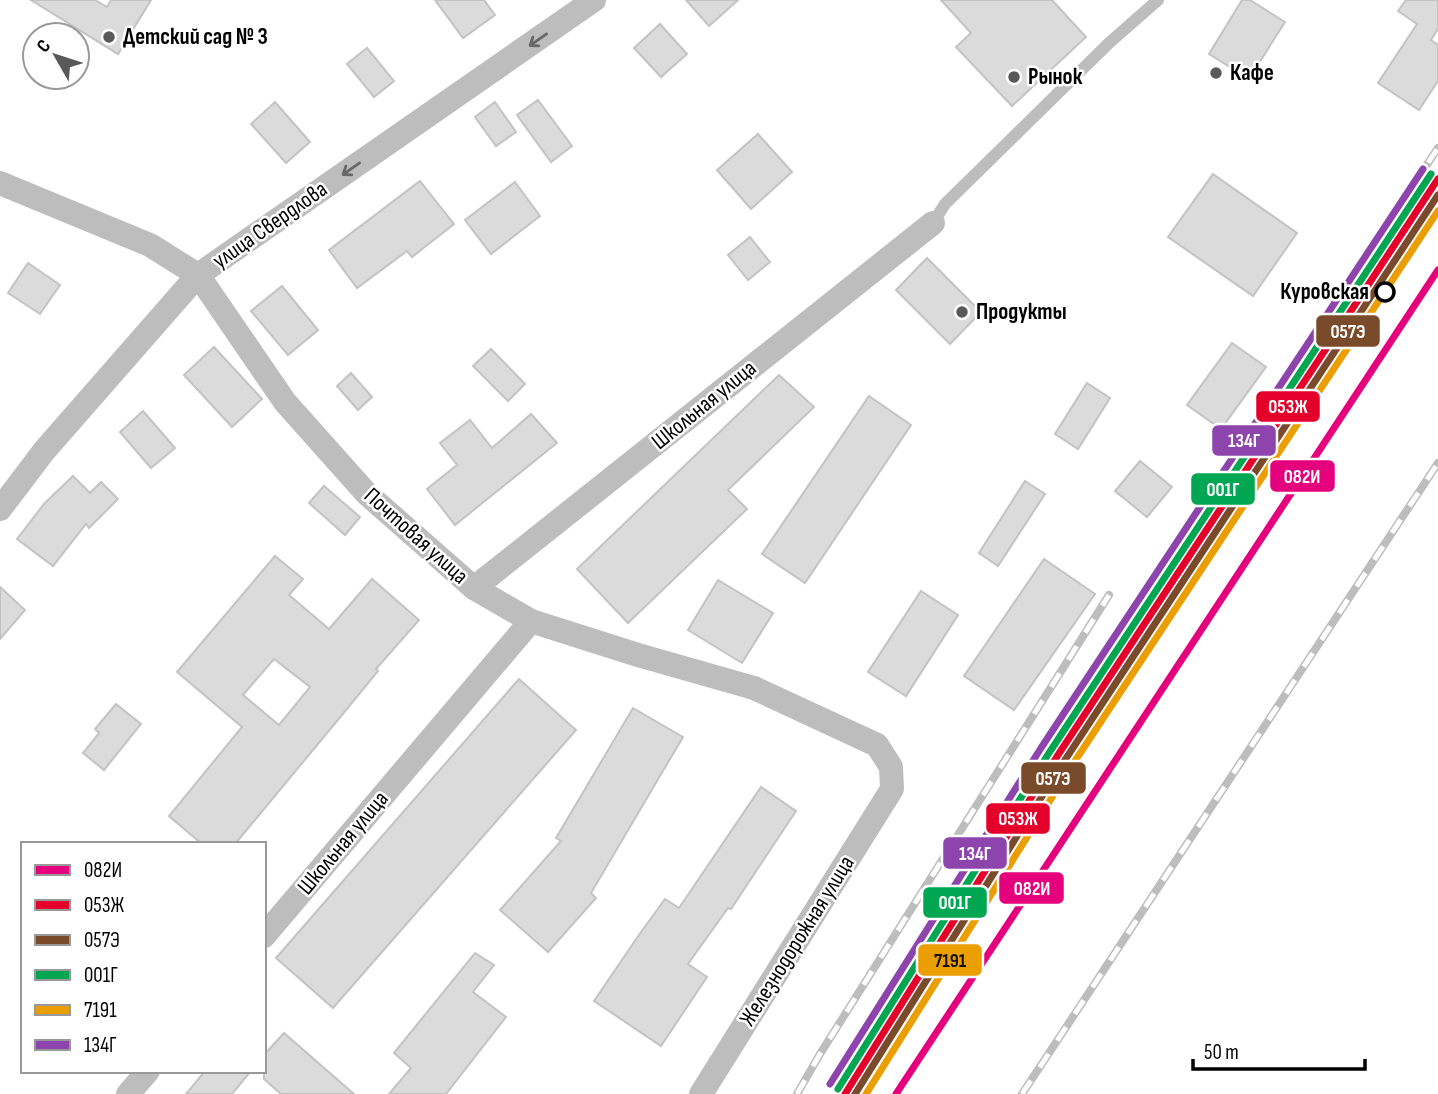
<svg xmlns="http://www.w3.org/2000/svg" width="1438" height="1094" viewBox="0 0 1438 1094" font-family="'Sofia Sans Condensed',sans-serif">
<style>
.building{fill:#dbdbdb;stroke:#c3c3c3;stroke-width:2;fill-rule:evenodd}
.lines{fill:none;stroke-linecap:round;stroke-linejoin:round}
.service{stroke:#bdbdbd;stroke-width:12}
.minor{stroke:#bdbdbd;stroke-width:24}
.rail-casing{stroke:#bdbdbd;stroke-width:8}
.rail{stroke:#fff;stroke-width:5;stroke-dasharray:16;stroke-linecap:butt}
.rail-1-casing{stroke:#fff;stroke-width:12}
.rail-2-casing{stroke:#fff;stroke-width:12}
.rail-3-casing{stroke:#fff;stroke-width:12}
.rail-4-casing{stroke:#fff;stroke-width:12}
.rail-5-casing{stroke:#fff;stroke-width:12}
.rail-6-casing{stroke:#fff;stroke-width:12}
.rail-1{stroke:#e5007d;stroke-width:7}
.rail-2{stroke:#e4002b;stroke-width:7}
.rail-3{stroke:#7a4b2a;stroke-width:7}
.rail-4{stroke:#00a651;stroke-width:7}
.rail-5{stroke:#eb9e00;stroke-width:7}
.rail-6{stroke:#8e44ad;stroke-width:7}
.oneway{stroke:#686868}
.poi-dot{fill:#595959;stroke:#fff;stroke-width:2.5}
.stop-dot{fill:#fff;stroke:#000;stroke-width:3.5}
.labels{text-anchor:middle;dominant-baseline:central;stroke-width:5;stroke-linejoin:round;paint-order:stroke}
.poi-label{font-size:23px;font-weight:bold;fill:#000;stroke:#fff;text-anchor:start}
.street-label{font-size:23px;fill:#000;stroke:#fff}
.stop-label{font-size:23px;font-weight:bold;fill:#000;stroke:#fff;text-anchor:end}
.line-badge{stroke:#fff;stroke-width:2.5}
.badge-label{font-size:19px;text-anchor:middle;font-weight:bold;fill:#fff}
.pale-badge-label{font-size:19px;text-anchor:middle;font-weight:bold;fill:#111}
</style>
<rect width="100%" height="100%" fill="#fff"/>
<!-- building -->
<g class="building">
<path d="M31 0H95L107 7 111 0H151L118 54Z"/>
<path d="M435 0H484L495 15 463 38Z"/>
<path d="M686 0H738L709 26Z"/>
<path d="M941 0H1052L1086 37 1012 106 956 47 971 33Z"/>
<path d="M1242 0H1250L1285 22 1249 79 1209 54Z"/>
<path d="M1406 0H1438V29L1431 40 1438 45V81L1419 110 1378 83 1417 24 1398 11Z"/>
<path d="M660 24 687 54 661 77 634 48Z"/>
<path d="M367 48 394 81 374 97 347 64Z"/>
<path d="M538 100 572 146 551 162 517 115Z"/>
<path d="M275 102 310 142 286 163 251 124Z"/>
<path d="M495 102 516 132 496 146 475 117Z"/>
<path d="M758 134 792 172 751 209 717 170Z"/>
<path d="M1213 174 1297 233 1253 296 1168 237Z"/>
<path d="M420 181 454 224 412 257 407 251 357 288 329 250Z"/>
<path d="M515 182 540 216 491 254 465 220Z"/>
<path d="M750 237 770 262 748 280 728 255Z"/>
<path d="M927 258 981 312 950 344 896 290Z"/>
<path d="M28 263 60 285 40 314 8 293Z"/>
<path d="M282 286 318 330 288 355 251 311Z"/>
<path d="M1232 343 1266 367 1221 429 1187 405Z"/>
<path d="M214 347 262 399 232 427 184 375Z"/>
<path d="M491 349 525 384 508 401 473 366Z"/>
<path d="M351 373 372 397 358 410 337 386Z"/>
<path d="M779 375 814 407 728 490 747 509 628 623 577 569Z"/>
<path d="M1087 383 1110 398 1078 449 1055 434Z"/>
<path d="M869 396 911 425 805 583 762 554Z"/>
<path d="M143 411 175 448 151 468 120 432Z"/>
<path d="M531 414 557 443 455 525 427 489 457 465 440 443 470 420 492 448Z"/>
<path d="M1140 461 1172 487 1147 517 1115 491Z"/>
<path d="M73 476 90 493 101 482 118 499 89 528 86 524 53 566 17 539 44 504Z"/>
<path d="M1025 481 1045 494 998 566 979 553Z"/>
<path d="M324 486 360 517 345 535 309 503Z"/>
<path d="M275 556 303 579 289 595 329 629 372 579 419 620 376 669 378 671 342 715 235 844H202L169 816 242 727 177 672ZM274 659 310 687 279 725 243 695Z"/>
<path d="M1044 559 1095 594 1014 710 964 676Z"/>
<path d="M718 580 773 613 742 663 688 630Z"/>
<path d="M0 587 25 610 0 639Z"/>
<path d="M921 591 958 615 906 696 868 672Z"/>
<path d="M519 679 576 730 333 1008 276 958Z"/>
<path d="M116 704 141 724 104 770 83 753 99 733 95 729Z"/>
<path d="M633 708 683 737 591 893 596 898 548 952 500 910 561 841 556 838Z"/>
<path d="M761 787 796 811 731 909 728 908 688 964 707 977 661 1046 594 1001 641 932 665 899 679 908Z"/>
<path d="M475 953 494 965 473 992 506 1017 446 1094H389L411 1068 394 1053Z"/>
<path d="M284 1033 354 1094H281L264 1079V1055Z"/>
<path d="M205 1071H251L232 1094H186Z"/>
</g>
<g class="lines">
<!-- service -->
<path class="service" d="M933 223 945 204 1109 43 1158 0"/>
<!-- minor -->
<g class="minor">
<path d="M0 183 150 245 198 275 285 402 367 494 474 588 531 621 638 655 754 688 877 745 891 767 892 789 701 1094"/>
<path d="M0 509 44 451 198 275 594 0"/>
<path d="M474 588 933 223"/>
<path d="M264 936 531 621"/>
<path d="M128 1094 148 1071"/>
</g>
<!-- rail casing -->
<g class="rail-casing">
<g id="rail">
<path d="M1357 269 1438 148"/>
<path d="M797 1094 820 1054 1109 595"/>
<path d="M1022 1094 1438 463"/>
</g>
</g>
<!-- rail -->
<use href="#rail" class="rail"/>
<!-- rail-1 casing -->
<g class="rail-1-casing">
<path id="rail-1" d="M896 1094 1438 270"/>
</g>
<!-- rail-2 casing -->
<g class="rail-2-casing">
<path id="rail-2" d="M845 1094 1056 758 1438 179"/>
</g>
<!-- rail-3 casing -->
<g class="rail-3-casing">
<path id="rail-3" d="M855 1094 1063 763 1438 195"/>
</g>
<!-- rail-4 casing -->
<g class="rail-4-casing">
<path id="rail-4" d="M838 1089 1049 753 1431 174"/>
</g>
<!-- rail-5 casing -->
<g class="rail-5-casing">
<path id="rail-5" d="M866 1094 1071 767 1438 211"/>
</g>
<!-- rail-6 casing -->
<g class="rail-6-casing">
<path id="rail-6" d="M830 1084 1041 748 1423 169"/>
</g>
<!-- rail-1 -->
<use href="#rail-1" class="rail-1"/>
<!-- rail-2 -->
<use href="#rail-2" class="rail-2"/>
<!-- rail-3 -->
<use href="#rail-3" class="rail-3"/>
<!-- rail-4 -->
<use href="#rail-4" class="rail-4"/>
<!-- rail-5 -->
<use href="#rail-5" class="rail-5"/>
<!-- rail-6 -->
<use href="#rail-6" class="rail-6"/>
</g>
<!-- one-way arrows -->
<defs><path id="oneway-shaft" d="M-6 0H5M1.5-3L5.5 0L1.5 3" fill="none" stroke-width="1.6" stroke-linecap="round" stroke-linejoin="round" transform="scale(1.75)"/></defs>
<g class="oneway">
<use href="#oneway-shaft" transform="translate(538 40) rotate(145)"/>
<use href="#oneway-shaft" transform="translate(351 169) rotate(145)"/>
</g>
<!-- markers -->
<g class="poi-dot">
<circle cx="109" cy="37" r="7"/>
<circle cx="1216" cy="73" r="7"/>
<circle cx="1014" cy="77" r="7"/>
<circle cx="962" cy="312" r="7"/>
</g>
<circle class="stop-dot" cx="1385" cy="292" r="9"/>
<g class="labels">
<!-- poi labels -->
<g class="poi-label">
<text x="123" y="37">Детский сад № 3</text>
<text x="1230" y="73">Кафе</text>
<text x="1028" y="77">Рынок</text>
<text x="976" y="312">Продукты</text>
</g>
<!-- street labels -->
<g class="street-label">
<text transform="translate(270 225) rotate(-35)">улица Свердлова</text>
<text transform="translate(704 405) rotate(-39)">Школьная улица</text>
<text transform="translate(416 536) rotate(42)">Почтовая улица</text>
<text transform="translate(343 843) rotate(-50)">Школьная улица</text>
<text transform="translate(797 941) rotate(-58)">Железнодорожная улица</text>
</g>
<!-- stop labels -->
<g class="stop-label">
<text x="1369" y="292">Куровская</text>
</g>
</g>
<g class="line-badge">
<rect x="1315" y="314" width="66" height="34" rx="7" fill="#7a4b2a"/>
<rect x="1255" y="390" width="66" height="33" rx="7" fill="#e4002b"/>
<rect x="1211" y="424" width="66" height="33" rx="7" fill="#8e44ad"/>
<rect x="1269" y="459" width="67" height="34" rx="7" fill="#e5007d"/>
<rect x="1190" y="472" width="66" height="34" rx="7" fill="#00a651"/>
<rect x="1020" y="761" width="67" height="34" rx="7" fill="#7a4b2a"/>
<rect x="985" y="802" width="66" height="33" rx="7" fill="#e4002b"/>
<rect x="942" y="836" width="66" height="34" rx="7" fill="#8e44ad"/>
<rect x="998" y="871" width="67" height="34" rx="7" fill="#e5007d"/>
<rect x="922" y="886" width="66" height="33" rx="7" fill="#00a651"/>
<rect x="917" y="943" width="66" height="34" rx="7" fill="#eb9e00"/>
</g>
<g class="badge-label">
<text x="1348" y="338">057Э</text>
<text x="1288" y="413">053Ж</text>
<text x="1244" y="447">134Г</text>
<text x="1302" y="483">082И</text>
<text x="1223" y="496">001Г</text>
<text x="1053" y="785">057Э</text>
<text x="1018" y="825">053Ж</text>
<text x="975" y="860">134Г</text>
<text x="1032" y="895">082И</text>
<text x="955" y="909">001Г</text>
</g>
<g class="pale-badge-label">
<text x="950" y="967">7191</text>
</g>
<!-- legend -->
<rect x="21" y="842" width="245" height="231" fill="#ffffff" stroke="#999999" stroke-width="2"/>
<rect x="35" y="865" width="35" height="10" fill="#e5007d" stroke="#999999" stroke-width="2"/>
<text x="84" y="877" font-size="21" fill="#000000">082И</text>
<rect x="35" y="900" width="35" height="10" fill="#e4002b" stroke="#999999" stroke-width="2"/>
<text x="84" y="912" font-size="21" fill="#000000">053Ж</text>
<rect x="35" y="935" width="35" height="10" fill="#7a4b2a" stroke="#999999" stroke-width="2"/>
<text x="84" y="947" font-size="21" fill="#000000">057Э</text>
<rect x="35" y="970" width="35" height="10" fill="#00a651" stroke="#999999" stroke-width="2"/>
<text x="84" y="982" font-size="21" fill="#000000">001Г</text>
<rect x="35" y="1005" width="35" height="10" fill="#eb9e00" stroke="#999999" stroke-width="2"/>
<text x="84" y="1017" font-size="21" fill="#000000">7191</text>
<rect x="35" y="1040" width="35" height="10" fill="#8e44ad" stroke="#999999" stroke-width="2"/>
<text x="84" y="1052" font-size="21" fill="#000000">134Г</text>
<!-- north arrow -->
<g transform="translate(56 56) rotate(309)"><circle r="33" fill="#ffffff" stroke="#999999" stroke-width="2"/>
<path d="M0-5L12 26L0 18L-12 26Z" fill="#595959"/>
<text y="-10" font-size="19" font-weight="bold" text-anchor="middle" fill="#000000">С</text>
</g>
<!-- scale -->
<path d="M1193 1059v10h172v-10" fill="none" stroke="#000000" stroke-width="3.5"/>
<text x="1204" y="1059" font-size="21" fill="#000000" stroke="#ffffff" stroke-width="5" paint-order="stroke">50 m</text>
</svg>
